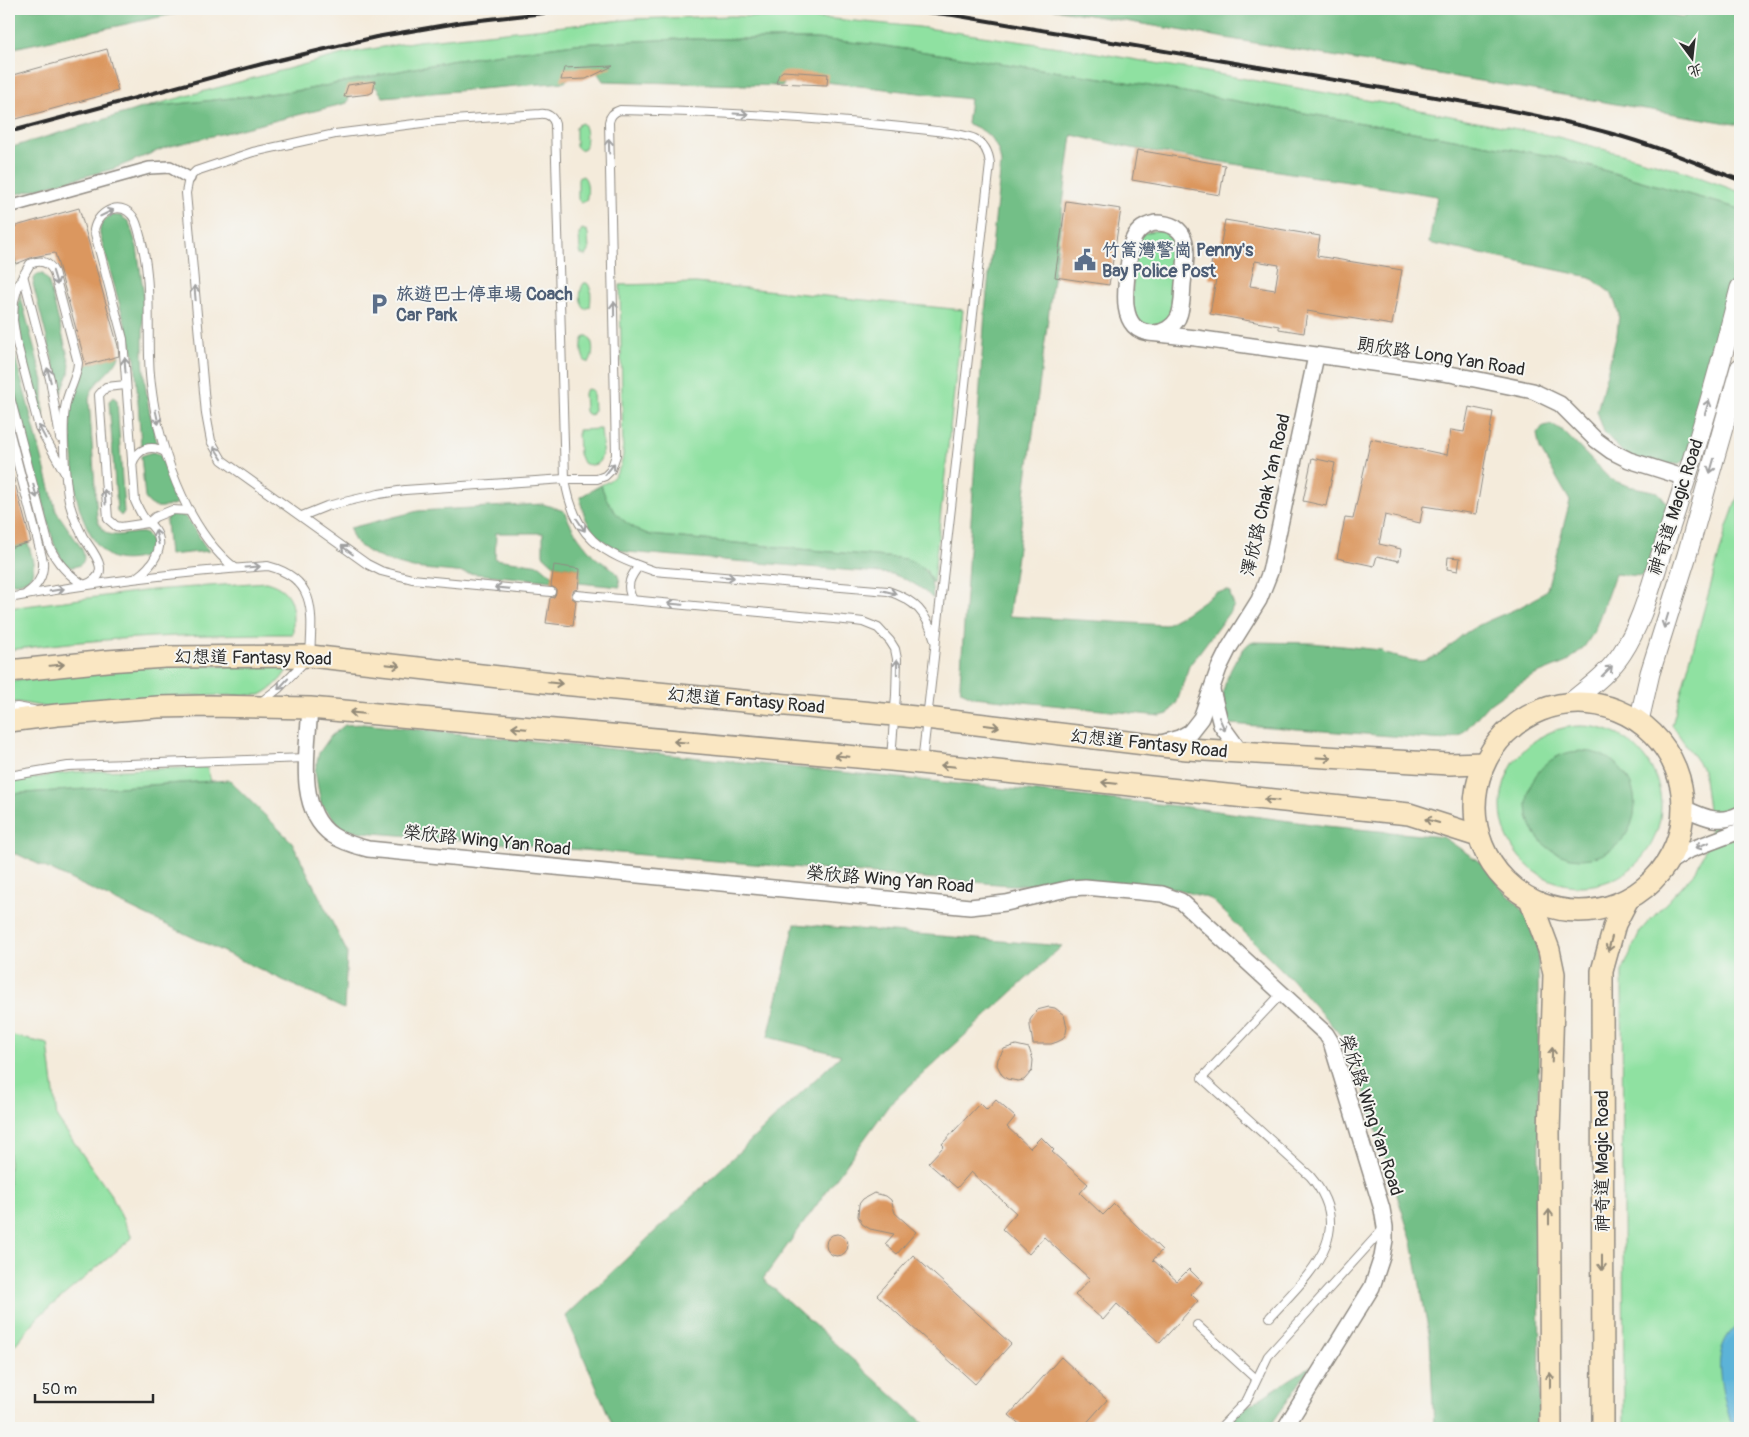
<svg xmlns="http://www.w3.org/2000/svg" width="1749" height="1437" viewBox="0 0 1749 1437" font-family="Pangolin,'LXGW WenKai TC',sans-serif">
<style>
.green{fill:#8fe1a1;stroke:#5d8666}
.forest{fill:#73bf87;stroke:#4f7559}
.water{fill:#5bb3d8;stroke:#436f82}
.building{fill:#db975e;fill-rule:evenodd}
.lines{fill:none;stroke-linecap:round;stroke-linejoin:round}
.service-casing{stroke:#908b83;stroke-width:10}
.pedestrian-casing{stroke:#908b83;stroke-width:14}
.minor-casing{stroke:#908b83;stroke-width:18}
.tertiary-casing{stroke:#908b83;stroke-width:21}
.secondary-casing{stroke:#908b83;stroke-width:24}
.service{stroke:#fff;stroke-width:8}
.pedestrian{stroke:#fff;stroke-width:11}
.minor{stroke:#fff;stroke-width:15}
.tertiary{stroke:#fff;stroke-width:19}
.secondary{stroke:#fae7c3;stroke-width:21}
.rail{stroke:#2b2b2b;stroke-width:4}
.oneway{stroke:#a0a0a0}
.oneway2{stroke:#928977}
.labels{text-anchor:middle;dominant-baseline:central;stroke-width:4;stroke-linejoin:round;paint-order:stroke}
.service-label{font-size:18px;font-weight:bold;fill:#4e5e75;stroke:#f6f6f2;text-anchor:start}
.street-label{font-size:18px;fill:#2b2b2b;stroke:#f6f6f2}
</style>
<rect width="100%" height="100%" fill="#f6f6f2"/>
<filter id="ink" filterUnits="userSpaceOnUse"><feTurbulence type="fractalNoise" baseFrequency=".02" numOctaves="2"/><feDisplacementMap in="SourceGraphic" scale="10" xChannelSelector="R" yChannelSelector="G"/><feConvolveMatrix kernelMatrix="1 2 1 2 8 2 1 2 1" color-interpolation-filters="sRGB"/></filter>
<filter id="wash" filterUnits="userSpaceOnUse"><feTurbulence type="fractalNoise" baseFrequency=".0096" numOctaves="4" result="noise"/><feDisplacementMap in="SourceGraphic" scale="20" xChannelSelector="R" yChannelSelector="G"/><feGaussianBlur stdDeviation="1.12" result="paint"/><feColorMatrix in="noise" values="0 0 0 0 0 0 0 0 0 0 0 0 0 0 0 0 0 1.4 0 .05"/><feComposite in="paint" operator="in"/></filter>
<g filter="url(#wash)">
<rect width="100%" height="100%" fill="#f4ebdb"/>
<!-- green -->
<g class="green">
<path d="M731 16 833 19 919 27 1080 50 1389 104 1558 137 1677 169 1740 192V209L1557 157 1115 80 871 44 816 39H679L574 44 450 61 304 90 142 108 343 54 418 41 633 19Z"/>
<path d="M582 123C587 128 586 141 585 148L580 150 576 146V128L577 125Z"/>
<path d="M583 176C589 181 588 194 586 201L581 203 578 199V178Z"/>
<path d="M1169 228 1182 244 1174 316 1158 328 1139 323 1131 304 1136 246 1143 233Z"/>
<path d="M582 229 587 231 588 234 589 251 586 256 581 254 580 252 579 234Z"/>
<path d="M587 283C592 287 591 300 590 307L585 309C579 304 579 289 584 283Z"/>
<path d="M696 283 963 310 933 584 926 570 907 559 650 535C625 526 609 511 601 485 615 479 621 470 623 455L620 285Z"/>
<path d="M585 336H588C594 341 594 356 589 362H586C581 357 580 342 585 336Z"/>
<path d="M587 389 592 390 593 393 594 410 591 415 586 413 585 411 584 393Z"/>
<path d="M601 429C602 442 608 473 583 463L579 454 578 430Z"/>
<path d="M1740 490V1428H1624L1622 972 1640 931 1696 871 1711 834 1703 770 1672 725 1726 530Z"/>
<path d="M266 582C295 590 293 608 293 634 198 634 103 637 9 650V608L152 590Z"/>
<path d="M165 666H287L288 668C282 680 271 690 260 695L190 696 51 708 17 702 9 703V681L50 675Z"/>
<circle cx="1581" cy="806" r="80"/>
<path d="M207 767 211 781 9 794V782L73 772Z"/>
<path d="M9 1035 48 1044 57 1118 111 1195 132 1238 39 1316 9 1352Z"/>
</g>
<!-- forest -->
<g class="forest">
<path d="M9 9H197L9 49Z"/>
<path d="M1054 9H1626L1685 17 1687 9H1740V125Z"/>
<path d="M679 39H816L871 44 1115 80 1557 157 1740 209V243L1713 383 1690 457 1681 463 1655 466 1625 455 1604 432 1597 411 1617 334 1619 314 1612 294 1590 277 1429 243 1437 196 1132 148 1072 135 1009 616 1165 625 1186 613 1216 592 1229 591 1234 606 1189 666 1177 702 1168 714 1160 716 974 697 961 691 960 684 985 312 1001 164C999 143 987 129 967 124L970 99 817 81 790 76 782 86 603 81 597 72 572 73 565 82 383 97 376 87 363 86 352 91 347 103 167 147 113 169 9 196V148L142 108 304 90 450 61 574 44Z"/>
<path d="M111 215 121 216 129 222 137 247 143 289V358L145 383 149 409 157 443 141 445 135 359 100 235C99 225 103 220 111 215Z"/>
<path d="M9 237 16 264 12 278 9 302Z"/>
<path d="M39 274H43L48 280 70 364 69 374 61 393 33 284 35 276Z"/>
<path d="M20 294 43 381V425C33 386 12 334 20 294Z"/>
<path d="M9 315 11 341 56 511 82 549C87 562 82 567 69 567L63 562 54 544 9 374Z"/>
<path d="M120 355C111 375 92 380 89 399L97 517C104 546 125 531 144 533 153 539 155 548 146 556 136 560 119 562 109 556 92 545 79 512 76 493 74 480 74 467 73 454 72 441 69 426 71 412 73 396 82 381 86 365Z"/>
<path d="M113 397 117 400 124 512 121 516 117 512 109 401Z"/>
<path d="M1548 425 1555 426 1563 431 1610 479 1628 486 1658 492 1669 507 1664 526 1642 576 1615 574 1594 632 1584 647 1567 662 1535 675 1511 689 1487 706 1461 735 1445 740 1230 724C1227 714 1223 704 1223 693 1225 678 1239 650 1251 642L1312 643 1381 650 1385 654C1396 656 1411 662 1422 661 1440 659 1453 641 1467 632 1491 616 1528 609 1547 589L1570 501 1540 449 1537 434 1543 426Z"/>
<path d="M152 452 160 454 179 503C166 507 154 512 145 498L141 456Z"/>
<path d="M601 485C609 511 625 526 650 535L907 559C928 568 932 577 933 599 921 586 908 580 892 574L627 552C599 544 584 526 580 497Z"/>
<path d="M543 504 564 511C572 529 579 539 592 554 603 567 620 565 620 587L579 583 580 569 554 565 543 555V533H496L495 559 540 565 553 576 552 581 413 568C394 563 370 557 356 542 353 539 351 532 350 528L418 511Z"/>
<path d="M177 513C191 515 199 541 209 551L169 555 166 521 168 517Z"/>
<path d="M28 543C30 551 34 560 33 568 33 580 19 586 9 582V548Z"/>
<path d="M363 724 1187 807 1326 826 1443 837 1487 867 1502 889 1519 905 1530 922 1538 940 1540 1428H1434L1430 1339 1412 1242 1349 1045 1293 981 1211 899 1166 886 1010 885 362 832 342 828 321 804 315 771 319 753 331 736 345 725Z"/>
<circle cx="1581" cy="805" r="54"/>
<path d="M229 780 292 842 347 952 344 1009 17 854H9V794Z"/>
<path d="M795 924 1062 946 889 1105 763 1279 929 1428H614L566 1316 841 1055 768 1037Z"/>
<path d="M1311 1366 1269 1428H1214Z"/>
</g>
<!-- water -->
<path class="water" d="M1740 1323V1428H1732C1724 1393 1705 1350 1740 1323Z"/>
<g id="blocks">
<!-- building -->
<g class="building">
<path d="M107 49 118 91 9 121V76Z"/>
<path d="M613 66 586 79 561 80 564 68Z"/>
<path d="M783 71 828 74 827 85 776 83 779 74Z"/>
<path d="M375 81 373 92 369 94 344 97 348 85Z"/>
<path d="M1137 150 1225 165 1220 195 1132 180Z"/>
<path d="M1066 201 1121 209 1109 285 1055 277Z"/>
<path d="M79 208 118 346 119 356 86 365 55 253 33 257 16 264 9 236V228Z"/>
<path d="M1225 220 1320 236 1317 256 1402 270 1392 325 1307 311 1304 333 1279 329V326L1210 314 1216 279H1209L1213 253 1219 254ZM1255 261 1279 265 1275 290 1250 286Z"/>
<path d="M1469 407 1493 412 1476 514 1423 506 1420 523 1385 515 1379 544 1401 549 1399 561 1377 556 1374 566 1337 558 1345 518 1353 519 1371 439 1447 455 1451 430 1464 432Z"/>
<path d="M1312 458 1335 463 1326 506 1303 501Z"/>
<path d="M9 476H13L31 542 9 548Z"/>
<path d="M1448 557 1460 558 1458 571 1447 569Z"/>
<path d="M554 565 580 569 578 589 574 590 572 594V598L576 601 573 626 546 623 550 598 554 597 556 593V589L551 586Z"/>
<path d="M1049 1007 1055 1008 1064 1015 1067 1027 1066 1033 1063 1039 1057 1042 1051 1044H1033L1030 1026V1020L1037 1010Z"/>
<path d="M1016 1045 1029 1048 1033 1060 1032 1071 1024 1080 1018 1081 1007 1079 1002 1075 997 1065 998 1059 1004 1049Z"/>
<path d="M996 1100 1015 1117 1007 1127 1030 1148 1041 1137 1054 1150 1052 1152 1088 1184 1080 1193 1103 1215 1114 1204 1162 1250 1153 1260 1177 1281 1189 1269 1202 1282 1191 1294 1198 1301 1160 1343 1117 1304 1103 1320 1075 1295 1090 1279 1044 1237 1029 1254 1002 1229 1016 1213 971 1172 957 1188 928 1163 944 1146 942 1144 980 1103 987 1110Z"/>
<path d="M874 1193 886 1196 891 1200 895 1213 916 1232 897 1254 885 1244 894 1234 870 1229 862 1224 858 1216 859 1204 863 1199Z"/>
<circle cx="837" cy="1245" r="11"/>
<path d="M913 1255 1011 1344 975 1384 877 1295Z"/>
<path d="M1061 1357 1107 1400 1082 1428H1024L1009 1415Z"/>
</g>
</g>
</g>
<g filter="url(#ink)">
<use href="#blocks" fill-opacity="0" stroke="#908b83" stroke-width="1"/>
<g class="lines">
<!-- service casing -->
<g class="service-casing">
<g id="service">
<path d="M23 275 50 379 60 438"/>
<path d="M126 385 106 387 99 395 108 519 116 526 121 527 148 523 155 517 172 510 190 511"/>
<path d="M9 393 49 546C57 563 68 575 84 585 115 575 93 552 83 537 78 527 73 516 70 505 65 484 61 424 66 403 69 389 77 378 78 363L54 272C49 262 41 259 30 264L19 283 14 301 13 320 16 340 39 427 66 475"/>
<path d="M9 430 43 561C44 575 39 585 27 593"/>
<path d="M132 464C138 448 151 444 165 452"/>
<path d="M302 516 327 506 379 494 405 490 565 479H597L605 476 611 470 616 455 609 122C610 116 613 112 620 110 714 112 807 117 901 127 917 129 962 132 975 139 985 144 989 154 990 164L922 763"/>
<path d="M137 577C151 567 167 548 155 530 153 527 150 524 147 522 141 515 138 508 135 501L123 339 94 230C98 209 124 199 135 220 138 226 139 233 141 239 151 277 148 316 149 356 150 423 180 525 235 568"/>
<path d="M551 592 412 579 381 571 367 564 222 460 211 441 206 414 186 193 189 178 196 171 253 152 335 134 438 121 540 114C548 113 553 117 555 124L565 479C574 538 601 553 654 571L888 591C915 600 927 613 935 641"/>
<path d="M577 595 855 621 863 622 878 628 890 641 895 649 897 659 896 695 891 758"/>
<path d="M9 598C95 582 181 572 268 566 318 579 312 615 310 656L279 688 261 702"/>
<path d="M633 600C625 586 630 577 639 566"/>
<path d="M9 708 17 707 33 710"/>
<path d="M9 776 68 766 307 758"/>
<path d="M1270 1317C1308 1275 1359 1233 1310 1176L1202 1078 1283 992"/>
<path d="M1197 1325 1256 1379"/>
<path d="M1220 1428 1247 1400 1268 1356 1384 1228"/>
</g>
</g>
<!-- pedestrian casing -->
<g class="pedestrian-casing">
<path id="pedestrian" d="M9 207 149 168 170 167 189 178"/>
</g>
<!-- minor casing -->
<g class="minor-casing">
<g id="minor">
<path d="M1155 223C1195 223 1186 256 1183 284 1182 294 1183 308 1178 318 1173 327 1163 333 1153 333 1111 333 1129 270 1131 245 1135 232 1142 226 1155 223Z"/>
<path d="M1149 333 1196 338 1450 374 1533 391 1560 404 1596 440 1611 451 1629 460 1686 478"/>
<path d="M1212 690 1221 725 1242 754"/>
<path d="M310 708C308 746 295 809 332 835 342 842 356 846 368 849L970 907 1006 903 1071 888 1085 887 1162 894 1181 901 1326 1034 1331 1042 1382 1209 1385 1227V1240L1382 1257 1372 1287 1285 1428"/>
<path d="M1162 743 1179 738 1190 732 1201 718 1219 668 1229 648 1259 600 1270 572 1316 356"/>
<path d="M1684 808C1704 817 1719 825 1740 814"/>
<path d="M1666 864 1687 851 1740 831"/>
</g>
</g>
<!-- tertiary casing -->
<g class="tertiary-casing">
<g id="tertiary">
<path d="M1570 703C1588 688 1609 673 1622 653 1642 623 1651 585 1662 551 1692 465 1718 377 1740 288"/>
<path d="M1639 721 1650 673 1687 555 1740 368"/>
</g>
</g>
<!-- secondary casing -->
<g class="secondary-casing">
<g id="secondary">
<path d="M9 671 107 661 165 657 310 656 562 684 926 718 1187 749 1449 764 1484 763"/>
<circle cx="1579" cy="807" r="104"/>
<path d="M9 721 57 715 158 707 209 706 310 708 891 760 1409 814 1478 836"/>
<path d="M1530 899 1549 950 1554 974 1549 1133 1551 1428"/>
<path d="M1603 1428 1602 971 1615 924 1628 899"/>
</g>
</g>
<!-- service -->
<use href="#service" class="service"/>
<!-- pedestrian -->
<use href="#pedestrian" class="pedestrian"/>
<!-- minor -->
<use href="#minor" class="minor"/>
<!-- tertiary -->
<use href="#tertiary" class="tertiary"/>
<!-- secondary -->
<use href="#secondary" class="secondary"/>
<!-- rail -->
<g class="rail">
<path d="M899 9 953 15 1482 105C1524 113 1567 121 1609 133 1654 145 1696 163 1739 180"/>
<path d="M16 130 262 64 376 37 463 22 579 9"/>
</g>
</g>
<!-- one-way arrows -->
<defs><path id="oneway-shaft" d="M-6 0H5M1.5-3L5.5 0L1.5 3" fill="none" stroke-width="1.6" stroke-linecap="round" stroke-linejoin="round" transform="scale(1.25)"/></defs>
<g class="oneway">
<use href="#oneway-shaft" transform="translate(741 114) rotate(3)"/>
<use href="#oneway-shaft" transform="translate(609 146) rotate(-92)"/>
<use href="#oneway-shaft" transform="translate(107 213) rotate(-26)"/>
<use href="#oneway-shaft" transform="translate(55 278) rotate(73)"/>
<use href="#oneway-shaft" transform="translate(195 293) rotate(-95)"/>
<use href="#oneway-shaft" transform="translate(614 309) rotate(-91)"/>
<use href="#oneway-shaft" transform="translate(125 365) rotate(-94)"/>
<use href="#oneway-shaft" transform="translate(49 375) rotate(-104)"/>
<use href="#oneway-shaft" transform="translate(1707 407) rotate(-74)"/>
<use href="#oneway-shaft" transform="translate(157 417) rotate(78)"/>
<use href="#oneway-shaft" transform="translate(42 432) rotate(-118)"/>
<use href="#oneway-shaft" transform="translate(218 453) rotate(-123)"/>
<use href="#oneway-shaft" transform="translate(1712 466) rotate(106)"/>
<use href="#oneway-shaft" transform="translate(610 469) rotate(-52)"/>
<use href="#oneway-shaft" transform="translate(35 491) rotate(75)"/>
<use href="#oneway-shaft" transform="translate(105 497) rotate(-94)"/>
<use href="#oneway-shaft" transform="translate(581 525) rotate(56)"/>
<use href="#oneway-shaft" transform="translate(157 537) rotate(-103)"/>
<use href="#oneway-shaft" transform="translate(347 550) rotate(-143)"/>
<use href="#oneway-shaft" transform="translate(253 567) rotate(-4)"/>
<use href="#oneway-shaft" transform="translate(727 577) rotate(5)"/>
<use href="#oneway-shaft" transform="translate(502 588) rotate(-175)"/>
<use href="#oneway-shaft" transform="translate(57 590) rotate(-10)"/>
<use href="#oneway-shaft" transform="translate(889 592) rotate(13)"/>
<use href="#oneway-shaft" transform="translate(675 604) rotate(-175)"/>
<use href="#oneway-shaft" transform="translate(1666 621) rotate(107)"/>
<use href="#oneway-shaft" transform="translate(897 667) rotate(-89)"/>
<use href="#oneway-shaft" transform="translate(1607 671) rotate(-45)"/>
<use href="#oneway-shaft" transform="translate(283 684) rotate(133)"/>
<use href="#oneway-shaft" transform="translate(1222 724) rotate(66)"/>
<use href="#oneway-shaft" transform="translate(1702 845) rotate(159)"/>
</g>
<g class="oneway2">
<use href="#oneway-shaft" transform="translate(57 665) rotate(-5)"/>
<use href="#oneway-shaft" transform="translate(393 665) rotate(6)"/>
<use href="#oneway-shaft" transform="translate(555 683) rotate(6)"/>
<use href="#oneway-shaft" transform="translate(357 713) rotate(-175)"/>
<use href="#oneway-shaft" transform="translate(992 726) rotate(7)"/>
<use href="#oneway-shaft" transform="translate(519 728) rotate(-175)"/>
<use href="#oneway-shaft" transform="translate(681 742) rotate(-175)"/>
<use href="#oneway-shaft" transform="translate(842 756) rotate(-175)"/>
<use href="#oneway-shaft" transform="translate(1324 758) rotate(3)"/>
<use href="#oneway-shaft" transform="translate(948 766) rotate(-174)"/>
<use href="#oneway-shaft" transform="translate(1109 783) rotate(-174)"/>
<use href="#oneway-shaft" transform="translate(1271 800) rotate(-174)"/>
<use href="#oneway-shaft" transform="translate(1432 821) rotate(-164)"/>
<use href="#oneway-shaft" transform="translate(1610 944) rotate(105)"/>
<use href="#oneway-shaft" transform="translate(1552 1055) rotate(-88)"/>
<use href="#oneway-shaft" transform="translate(1549 1217) rotate(-90)"/>
<use href="#oneway-shaft" transform="translate(1602 1263) rotate(90)"/>
<use href="#oneway-shaft" transform="translate(1550 1380) rotate(-90)"/>
</g>
</g>
<!-- icons -->
<defs>
<g id="civic-bare" transform="scale(1.725)"><path d="M-.6-6.5H3V-4.5H.6V-3L4-1V1h2V6H-6V1h2V-1L-.6-3ZM-1.2 2.5V6h2.4V2.5Z" fill="#5c6f8a" stroke="#f6f6f2" stroke-width="2.5" paint-order="stroke"/></g>
<g id="parking-bare" transform="scale(1.725)"><path d="M-3.5-5.5H1a3.5 3.5 0 0 1 0 7H-1V5.5H-3.5ZM-1-3.4V-.6H.8a1.4 1.4 0 0 0 0-2.8Z" fill="#5c6f8a" stroke="#f6f6f2" stroke-width="2.5" paint-order="stroke"/></g>
</defs>
<g fill-rule="evenodd">
<use href="#civic-bare" x="1085" y="260"/>
<use href="#parking-bare" x="379" y="304"/>
</g>
<g class="labels">
<!-- service labels -->
<g class="service-label">
<text x="1102" y="250">竹篙灣警崗 Penny's<tspan x="1102" dy="21">Bay Police Post</tspan></text>
<text x="396" y="294">旅遊巴士停車場 Coach<tspan x="396" dy="21">Car Park</tspan></text>
</g>
<!-- street labels -->
<g class="street-label">
<text transform="translate(1441 357) rotate(9)">朗欣路 Long Yan Road</text>
<text transform="translate(1266 495) rotate(-77)">澤欣路 Chak Yan Road</text>
<text transform="translate(1676 507) rotate(-72)">神奇道 Magic Road</text>
<text transform="translate(253 658) rotate(1)">幻想道 Fantasy Road</text>
<text transform="translate(746 701) rotate(5)">幻想道 Fantasy Road</text>
<text transform="translate(1149 744) rotate(6)">幻想道 Fantasy Road</text>
<text transform="translate(487 841) rotate(6)">榮欣路 Wing Yan Road</text>
<text transform="translate(890 880) rotate(5)">榮欣路 Wing Yan Road</text>
<text transform="translate(1371 1115) rotate(72)">榮欣路 Wing Yan Road</text>
<text transform="translate(1602 1161) rotate(-90)">神奇道 Magic Road</text>
</g>
</g>
<!-- margin -->
<rect width="1749" height="1437" fill="none" stroke="#f6f6f2" stroke-width="30"/>
<!-- north arrow -->
<g transform="translate(1692 58) rotate(165)" stroke="#f6f6f2" stroke-width="4" paint-order="stroke">
<path d="M0-4L9 19L0 12L-9 19Z" fill="#2b2b2b"/>
<text y="-8" font-size="14" font-weight="bold" text-anchor="middle" fill="#2b2b2b">北</text>
</g>
<!-- scale -->
<path d="M35 1394v8h118v-8" fill="none" stroke="#2b2b2b" stroke-width="2.5"/>
<text x="42" y="1394" font-size="15" fill="#2b2b2b" stroke="#f6f6f2" stroke-width="4" paint-order="stroke">50 m</text>
</svg>
